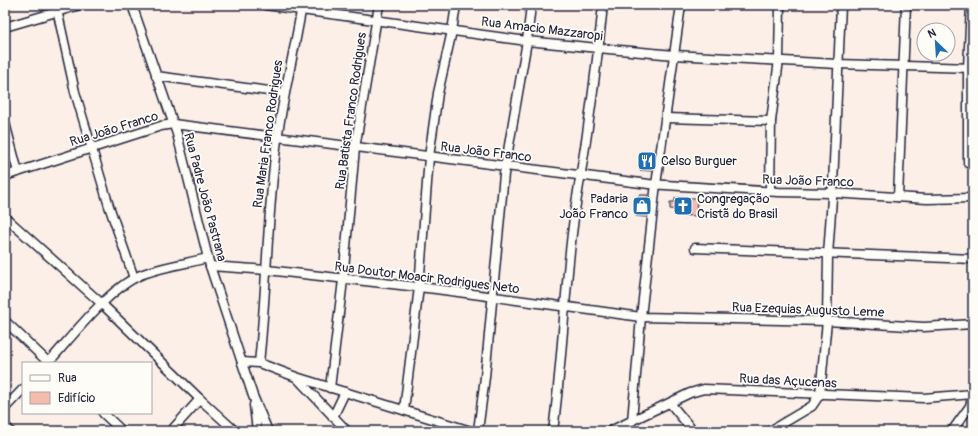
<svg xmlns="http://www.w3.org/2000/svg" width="978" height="436" viewBox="0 0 978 436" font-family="Pangolin,sans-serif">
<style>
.building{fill:#f5bcad;stroke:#22223b}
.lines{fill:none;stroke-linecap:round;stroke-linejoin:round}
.minor-casing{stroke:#22223b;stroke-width:11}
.minor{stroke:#fdfcf7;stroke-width:8}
.labels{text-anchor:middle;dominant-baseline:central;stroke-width:3.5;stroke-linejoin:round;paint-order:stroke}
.street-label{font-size:13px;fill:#22223b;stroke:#fdfcf7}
.poi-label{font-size:13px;fill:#22223b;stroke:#fdfcf7;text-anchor:start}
</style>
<rect width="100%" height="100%" fill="#fbefe8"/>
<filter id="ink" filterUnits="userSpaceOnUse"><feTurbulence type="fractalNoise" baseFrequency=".025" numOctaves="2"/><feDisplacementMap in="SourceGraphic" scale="8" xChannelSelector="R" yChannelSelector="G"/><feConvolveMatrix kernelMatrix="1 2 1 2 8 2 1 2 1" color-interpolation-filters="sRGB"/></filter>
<g filter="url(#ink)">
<!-- building -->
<g class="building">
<path d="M642 152 653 153 651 171 640 170Z"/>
<path d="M639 195H648L645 217 636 216Z"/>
<path d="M675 198H697L696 216 675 215 676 210 670 209V202H675Z"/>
</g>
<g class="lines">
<!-- minor casing -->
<g class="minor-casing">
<g id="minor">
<path d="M56 5 75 92 109 206 134 278"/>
<path d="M132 5 177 134 210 266 253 396 268 431"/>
<path d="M265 5 527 41 598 48 674 55 837 64 973 68"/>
<path d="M5 27 80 5"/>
<path d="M156 76 284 93"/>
<path d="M666 118 771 121"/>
<path d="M5 123 18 172"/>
<path d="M968 163V68L971 5"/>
<path d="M5 176 161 126 173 124 649 184 779 192 832 193 927 199 973 198"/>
<path d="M770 191 771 121 779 60 780 5"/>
<path d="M898 197 906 5"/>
<path d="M5 217 101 303 200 399 235 431"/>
<path d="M695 248 973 259"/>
<path d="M210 266 267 270 436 289 641 317 827 321 924 327 973 324"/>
<path d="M5 321 49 363"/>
<path d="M242 362 259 363 296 377 471 431"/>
<path d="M48 363C73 336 111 284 146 273 166 266 188 263 208 258"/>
<path d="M259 363C267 289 267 214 277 140 283 95 295 50 302 5"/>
<path d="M297 378 347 431"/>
<path d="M330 388 343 280 355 148 379 5"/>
<path d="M670 403 693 431"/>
<path d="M254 405 257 431"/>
<path d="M5 408 23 389"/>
<path d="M404 410 419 287 429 157 438 93 452 31 456 5"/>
<path d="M103 413 122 431"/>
<path d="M333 417 345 392"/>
<path d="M632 421 641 317 655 192 681 5"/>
<path d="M5 426 10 431"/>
<path d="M171 431 200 399"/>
<path d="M478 431 485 377 504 174 527 41 531 5"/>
<path d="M553 431C564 349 565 266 579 185 589 125 597 65 603 5"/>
<path d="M610 431 690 393 704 389 924 398 973 394"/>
<path d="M770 431 812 406 820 394 827 321 828 255 833 184 841 5"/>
<path d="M952 431 970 406 973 394"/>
</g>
</g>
<!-- minor -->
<use href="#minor" class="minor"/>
</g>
</g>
<!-- icons -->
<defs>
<g id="restaurant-square" transform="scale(1)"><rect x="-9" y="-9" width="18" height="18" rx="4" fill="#1f6fb2" stroke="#fdfcf7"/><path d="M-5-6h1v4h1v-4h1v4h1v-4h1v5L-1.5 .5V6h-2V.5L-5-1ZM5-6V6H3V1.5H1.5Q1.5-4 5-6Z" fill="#fff"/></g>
<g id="shop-square" transform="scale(1)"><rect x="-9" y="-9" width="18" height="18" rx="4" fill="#1f6fb2" stroke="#fdfcf7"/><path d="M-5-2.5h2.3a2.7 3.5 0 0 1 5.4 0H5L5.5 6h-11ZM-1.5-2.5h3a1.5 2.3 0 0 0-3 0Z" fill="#fff"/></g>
<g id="church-square" transform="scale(1)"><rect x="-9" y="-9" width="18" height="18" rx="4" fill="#1f6fb2" stroke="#fdfcf7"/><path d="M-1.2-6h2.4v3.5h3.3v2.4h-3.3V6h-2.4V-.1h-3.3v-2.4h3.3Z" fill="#fff"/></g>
</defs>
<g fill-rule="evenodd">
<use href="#restaurant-square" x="647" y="161"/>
<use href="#shop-square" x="642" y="206"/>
<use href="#church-square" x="683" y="206"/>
</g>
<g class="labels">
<!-- street labels -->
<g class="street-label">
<text transform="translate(542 29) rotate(7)">Rua Amacio Mazzaropi</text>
<text transform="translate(351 111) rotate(-82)">Rua Batista Franco Rodrigues</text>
<text transform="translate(114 129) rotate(-17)">Rua João Franco</text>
<text transform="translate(268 134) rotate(-82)">Rua Maria Franco Rodrigues</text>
<text transform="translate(486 152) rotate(7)">Rua João Franco</text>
<text transform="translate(808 181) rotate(2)">Rua João Franco</text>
<text transform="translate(205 197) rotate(75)">Rua Padre João Pastrana</text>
<text transform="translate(427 278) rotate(7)">Rua Doutor Moacir Rodrigues Neto</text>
<text transform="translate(808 310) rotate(2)">Rua Ezequias Augusto Leme</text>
<text transform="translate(788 381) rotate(3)">Rua das Açucenas</text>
</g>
<!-- poi labels -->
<g class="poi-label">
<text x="661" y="161">Celso Burguer</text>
<text x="628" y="199" text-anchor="end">Padaria<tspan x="628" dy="15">João Franco</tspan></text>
<text x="697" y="199">Congregação<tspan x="697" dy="15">Cristã do Brasil</tspan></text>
</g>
</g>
<!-- margin -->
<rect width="978" height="436" fill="none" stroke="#fdfcf7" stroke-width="20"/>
<rect x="10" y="10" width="958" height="416" fill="none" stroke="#22223b" stroke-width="1.5" filter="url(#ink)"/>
<!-- legend -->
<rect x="22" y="362" width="130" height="52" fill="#fdfcf7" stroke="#a5a5ac"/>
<rect x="30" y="375" width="20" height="6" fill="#fdfcf7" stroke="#a5a5ac"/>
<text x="58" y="382" font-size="12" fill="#22223b">Rua</text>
<rect x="30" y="392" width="20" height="12" fill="#f5bcad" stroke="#a5a5ac"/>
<text x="58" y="402" font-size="12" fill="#22223b">Edifício</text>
<!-- north arrow -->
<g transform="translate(936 42) rotate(335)"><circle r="19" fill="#fdfcf7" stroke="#a5a5ac"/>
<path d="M0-3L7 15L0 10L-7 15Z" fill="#1f6fb2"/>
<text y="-6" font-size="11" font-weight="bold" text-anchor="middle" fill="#22223b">N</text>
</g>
</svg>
